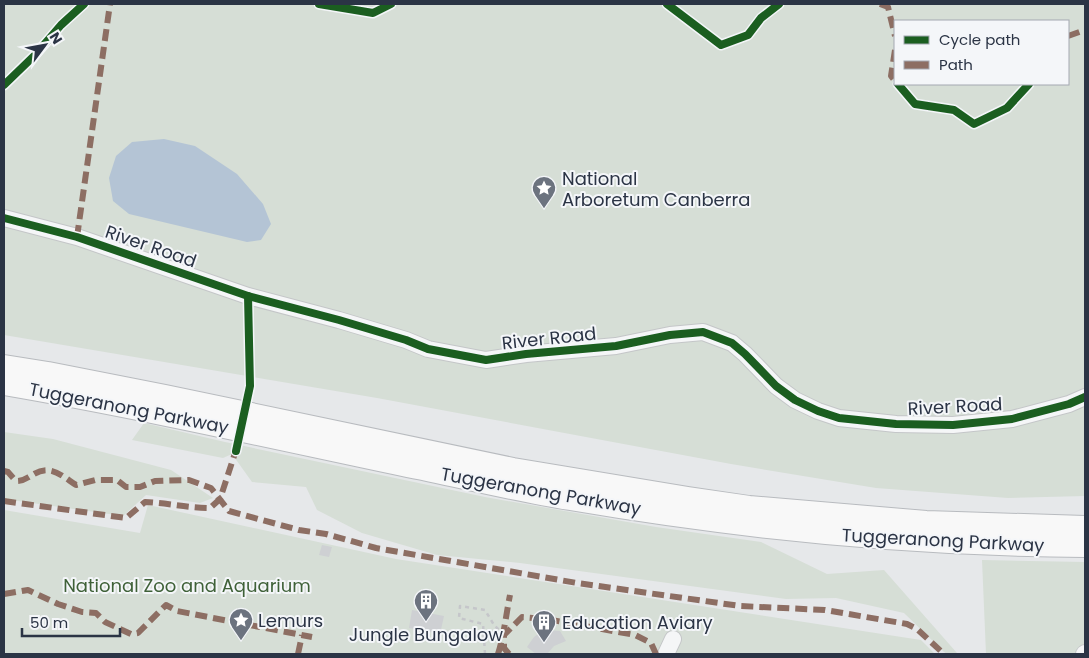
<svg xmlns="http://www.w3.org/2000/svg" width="1089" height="658" viewBox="0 0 1089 658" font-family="Poppins,sans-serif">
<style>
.green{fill:#d6ded6;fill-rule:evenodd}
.water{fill:#b4c4d5}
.building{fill:#ced0d3}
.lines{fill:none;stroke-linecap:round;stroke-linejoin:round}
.minor-casing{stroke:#c4c6c8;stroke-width:18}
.highway-casing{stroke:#b8bbbf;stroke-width:24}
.path{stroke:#c5c6ca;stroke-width:2.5;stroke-dasharray:4 4;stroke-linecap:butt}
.minor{stroke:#f5f6f7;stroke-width:16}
.highway{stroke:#f8f8f8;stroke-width:22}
.quiet{stroke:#8d6e63;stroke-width:6;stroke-dasharray:12 6;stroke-linecap:butt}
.cycleway-casing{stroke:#f4f6f9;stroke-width:11}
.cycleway{stroke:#1b5e20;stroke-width:8}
.labels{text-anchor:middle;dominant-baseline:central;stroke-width:4;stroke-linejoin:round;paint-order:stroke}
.poi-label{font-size:18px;fill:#2b3445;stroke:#f4f6f9;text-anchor:start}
.street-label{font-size:18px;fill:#2b3445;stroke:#f4f6f9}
.park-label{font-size:18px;fill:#3f6138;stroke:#f4f6f9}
</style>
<rect width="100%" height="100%" fill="#e6e8ea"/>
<!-- green -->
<g class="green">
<path d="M4 4H1085V496L1008 498 876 488 731 464 377 398 4 335ZM895 21H1068V84H895Z"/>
<path d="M144 423 225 442 485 497 656 527 761 542 827 574 884 570 957 653 947 654 944 652 904 613 836 598 786 599 520 563 437 555 362 533 317 510 306 487 252 482 232 454 223 458 132 440Z"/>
<path d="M4 432 53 439 171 470 213 498 200 503 146 495 123 516 4 499Z"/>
<path d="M148 505 396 559 921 640 935 654H4V510L140 533Z"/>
<path d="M982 560 1085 562V654H986Z"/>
</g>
<!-- water -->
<path class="water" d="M164 139 195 146 237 174 263 204 271 224 261 240 247 242 129 214 113 201 109 178 116 156 132 142Z"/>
<!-- building -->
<g class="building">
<path d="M322 545 332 547 329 557 319 555Z"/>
<path d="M412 610 444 616 440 634 409 628Z"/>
<path d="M544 630 560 631 566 641 554 646 547 654H536L527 647 534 637Z"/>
</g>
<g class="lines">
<!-- minor casing -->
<g class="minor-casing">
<g id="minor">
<path d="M4 218 77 237 248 296 339 320 406 340 428 349 486 360 526 354 616 346 670 335 703 332 732 343 745 354 776 386 795 400 818 411 839 418 896 424 953 425 1012 419 1069 404 1085 397"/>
<path d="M666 654 673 639"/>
<path d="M1084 654 1085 653"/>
</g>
</g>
<!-- highway casing -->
<g class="highway-casing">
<g id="highway">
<path d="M4 366 48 373 165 396 513 469 688 498 749 507 926 522 1085 527"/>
<path d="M4 384C138 407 270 437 403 465 459 476 514 490 570 499 740 528 913 545 1085 546"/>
</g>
</g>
<!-- path -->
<path class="path" d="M485 654 483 624 459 618 460 606 485 610 494 625 504 635"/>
<!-- minor -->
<use href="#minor" class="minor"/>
<!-- highway -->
<use href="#highway" class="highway"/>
<!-- quiet -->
<g class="quiet">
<path d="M880 4 888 7 895 36"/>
<path d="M1068 36 1085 30"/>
<path d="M895 50 891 76 895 81"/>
<path d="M77 237 110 4"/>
<path d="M4 471 8 472 16 481C25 481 26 478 34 474 51 464 62 476 76 485L95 480H117L126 487H140L155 481 189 480 211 488 229 511 299 530 326 534 376 548 577 583 740 606 825 610 907 624 917 629 944 654"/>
<path d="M4 501 126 518 145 502C167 503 188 508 210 508L220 499 237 447"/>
<path d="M4 594 28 590 58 604 82 612 96 613 105 622 131 634 138 633 166 605 177 611 312 637"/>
<path d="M298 654 302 635"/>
<path d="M498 654C504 635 506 615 510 595"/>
<path d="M509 654 504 648V635L522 617 546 619 635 635 651 643 656 654"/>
</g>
<!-- cycleway casing -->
<g class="cycleway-casing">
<g id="cycleway">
<path d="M319 4 373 13 391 4"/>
<path d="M667 4 721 45 748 35 761 18 779 4"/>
<path d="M898 84 915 104 954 110 974 124 1007 108 1029 84"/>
<path d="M4 85 35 55 61 25 84 4"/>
<path d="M4 218 77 237 248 296 339 320 406 340 428 349 486 360 526 354 616 346 670 335 703 332 732 343 745 354 776 386 795 400 818 411 839 418 896 424 953 425 1012 419 1069 404 1085 397"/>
<path d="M236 451 250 386 248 296"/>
</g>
</g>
<!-- cycleway -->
<use href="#cycleway" class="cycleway"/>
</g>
<!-- icons -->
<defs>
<g id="sight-pin" transform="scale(1.25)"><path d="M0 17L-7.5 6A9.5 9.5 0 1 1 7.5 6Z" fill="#6c737f" stroke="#f4f6f9"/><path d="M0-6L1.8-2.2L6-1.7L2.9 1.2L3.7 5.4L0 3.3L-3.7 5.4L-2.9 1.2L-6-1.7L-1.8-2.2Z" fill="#fff"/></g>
<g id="building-pin" transform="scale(1.25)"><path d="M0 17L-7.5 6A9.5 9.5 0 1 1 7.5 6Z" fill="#6c737f" stroke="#f4f6f9"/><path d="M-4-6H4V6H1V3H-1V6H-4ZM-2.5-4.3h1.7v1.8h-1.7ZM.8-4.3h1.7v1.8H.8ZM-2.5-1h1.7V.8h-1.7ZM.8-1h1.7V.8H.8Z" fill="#fff"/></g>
</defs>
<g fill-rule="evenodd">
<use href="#sight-pin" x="544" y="188"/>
<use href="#building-pin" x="426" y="601"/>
<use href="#sight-pin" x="241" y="620"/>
<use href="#building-pin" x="544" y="622"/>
</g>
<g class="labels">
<!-- poi labels -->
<g class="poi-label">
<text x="562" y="178">National<tspan x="562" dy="21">Arboretum Canberra</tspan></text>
<text x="258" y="620">Lemurs</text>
<text x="562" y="622">Education Aviary</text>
<text x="426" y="634" text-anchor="middle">Jungle Bungalow</text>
</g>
<!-- street labels -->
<g class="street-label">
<text transform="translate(151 246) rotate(19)">River Road</text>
<text transform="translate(549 338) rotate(-6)">River Road</text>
<text transform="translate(955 406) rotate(-3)">River Road</text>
<text transform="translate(129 408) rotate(11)">Tuggeranong Parkway</text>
<text transform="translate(541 491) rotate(10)">Tuggeranong Parkway</text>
<text transform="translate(943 540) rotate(3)">Tuggeranong Parkway</text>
</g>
<!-- park labels -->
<g class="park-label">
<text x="187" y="585">National Zoo and Aquarium</text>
</g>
</g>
<!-- border -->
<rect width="1089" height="658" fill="none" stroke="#2b3445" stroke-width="10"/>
<!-- legend -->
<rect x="894" y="20" width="175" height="65" fill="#f4f6f9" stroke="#a4a8b1"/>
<rect x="904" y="36" width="25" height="8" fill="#1b5e20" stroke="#a4a8b1"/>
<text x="939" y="45" font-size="15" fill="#2b3445">Cycle path</text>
<rect x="904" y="61" width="25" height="8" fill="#8d6e63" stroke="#a4a8b1"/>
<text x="939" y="70" font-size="15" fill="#2b3445">Path</text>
<!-- north arrow -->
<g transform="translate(45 45) rotate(58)" stroke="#f4f6f9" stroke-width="4" paint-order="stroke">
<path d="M0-4L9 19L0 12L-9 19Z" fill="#2b3445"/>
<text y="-8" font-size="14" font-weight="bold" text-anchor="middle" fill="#2b3445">N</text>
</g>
<!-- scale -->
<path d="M22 628v8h98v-8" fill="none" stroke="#2b3445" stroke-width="2.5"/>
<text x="30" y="628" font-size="15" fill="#2b3445" stroke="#f4f6f9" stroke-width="4" paint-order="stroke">50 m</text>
</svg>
